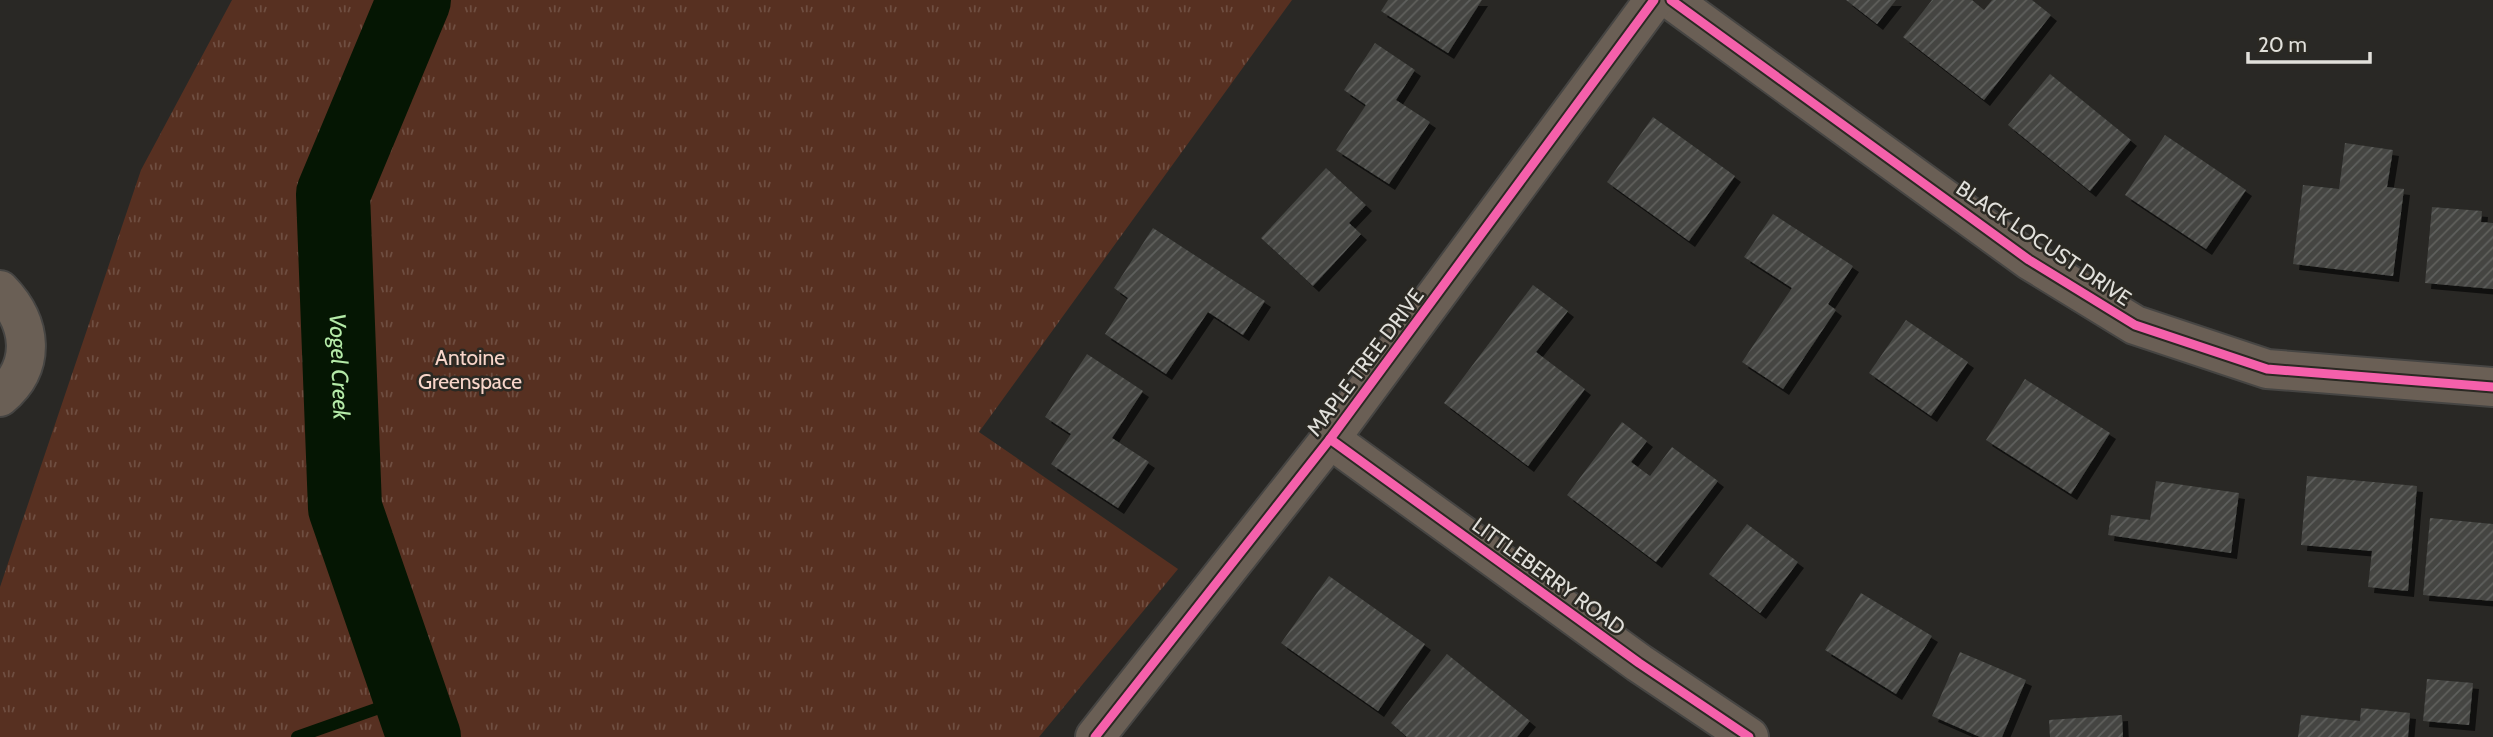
<svg xmlns="http://www.w3.org/2000/svg" width="2493" height="737" viewBox="0 0 2493 737" font-family="Cabin,sans-serif">
<style>
.grass{fill:url(#grass-tufts)}
.lines{fill:none;stroke-linecap:round;stroke-linejoin:round}
.stream{stroke:#051603;stroke-width:12}
.river{stroke:#051603;stroke-width:74}
.building{fill:url(#building-hatch);filter:url(#shadow)}
.minor-casing{stroke:#464543;stroke-width:42}
.minor{stroke:#6a5f55;stroke-width:38}
.cycleway-casing{stroke:#2b2923;stroke-width:13}
.cycleway{stroke:#f560ab;stroke-width:9}
.labels{text-anchor:middle;dominant-baseline:central;stroke-width:5;stroke-linejoin:round;paint-order:stroke}
.street-label{font-size:21px;fill:#e1e0db;stroke:#2b2923}
.park-label{font-size:21px;fill:#f8d5c9;stroke:#2b2923}
.water-label{font-size:23px;font-style:italic;fill:#b5eba8;stroke:#2b2923}
</style>
<defs>
<pattern id="grass-tufts" width="24" height="20" patternUnits="userSpaceOnUse" patternTransform="scale(1.75)"><rect width="24" height="20" fill="#573021"/><path d="M3 7l-1-3M5 7V3M7 7l1-3M15 17l-1-3M17 17v-4M19 17l1-3" fill="none" stroke="#6f4e41"/></pattern>
<pattern id="building-hatch" width="6" height="6" patternUnits="userSpaceOnUse" patternTransform="scale(1.75)"><rect width="6" height="6" fill="#444542"/><path d="M-1 1l2-2M0 6l6-6M5 7l2-2" fill="none" stroke="#5f605d"/></pattern>
<filter id="shadow"><feDropShadow dx="6" dy="6" stdDeviation="0" flood-color="#0009"/></filter>
</defs>
<rect width="100%" height="100%" fill="#292825"/>
<!-- grass -->
<path class="grass" d="M232 0H1292L979 432 1178 569 1039 737H0V587L141 170Z"/>
<g class="lines">
<!-- stream -->
<path class="stream" d="M297 737 410 697"/>
<!-- river -->
<path class="river" id="s1" d="M414 0 333 194 345 508 424 737"/>
</g>
<!-- building -->
<g class="building">
<path d="M1388 0H1482L1448 53 1381 11Z"/>
<path d="M1846 0H1896L1877 24Z"/>
<path d="M1932 0H1972L1984 10 1992 0H2032L2051 15 1984 100 1903 37Z"/>
<path d="M1375 43 1415 70 1396 100 1430 122 1389 184 1336 150 1366 105 1344 90Z"/>
<path d="M2050 74 2131 140 2090 191 2008 125Z"/>
<path d="M1653 117 1735 176 1689 241 1607 182Z"/>
<path d="M2165 135 2246 190 2206 249 2125 195Z"/>
<path d="M2345 143 2393 150 2387 187 2404 189 2393 276 2293 264 2303 185 2339 189Z"/>
<path d="M1326 168 1366 205 1349 223 1361 234 1313 286 1261 238Z"/>
<path d="M2432 207 2482 211 2481 222 2493 223V289L2425 283Z"/>
<path d="M1773 214 1853 266 1828 304 1836 310 1783 389 1742 362 1792 288 1744 257Z"/>
<path d="M1153 228 1265 301 1243 335 1208 312 1166 374 1105 334 1128 298 1114 288Z"/>
<path d="M1533 285 1568 311 1536 352 1585 389 1528 466 1444 403Z"/>
<path d="M1906 320 1968 362 1931 416 1869 373Z"/>
<path d="M1087 354 1143 391 1112 438 1149 462 1118 508 1051 464 1071 434 1045 417Z"/>
<path d="M2025 379 2110 433 2071 494 1986 440Z"/>
<path d="M1622 422 1647 441 1631 462 1650 476 1672 447 1718 481 1656 562 1567 495Z"/>
<path d="M2307 476 2417 486 2408 591 2368 587 2372 551 2301 545Z"/>
<path d="M2156 481 2239 493 2231 553 2108 535 2111 515 2150 520Z"/>
<path d="M2430 518 2493 524V601L2423 595Z"/>
<path d="M1747 524 1798 562 1760 613 1709 574Z"/>
<path d="M1329 576 1425 644 1378 711 1281 643Z"/>
<path d="M1861 593 1932 636 1896 694 1825 650Z"/>
<path d="M1960 652 2026 680 2002 737H1980L1932 716Z"/>
<path d="M1447 654 1530 721 1517 737H1407L1391 723Z"/>
<path d="M2427 679 2473 683 2469 725 2423 721Z"/>
<path d="M2361 708 2410 713 2408 737H2298L2301 715 2360 721Z"/>
<path d="M2122 715 2123 737H2050L2049 720Z"/>
</g>
<g class="lines">
<!-- minor casing -->
<g class="minor-casing">
<g id="minor">
<path d="M1671 0 2029 260 2135 325 2267 369 2493 387"/>
<path d="M0 290C32 323 37 366 0 397"/>
<path d="M1330 439 1639 663 1749 737"/>
<path d="M1095 737 1330 439 1654 0"/>
</g>
</g>
<!-- minor -->
<use href="#minor" class="minor"/>
<!-- cycleway casing -->
<g class="cycleway-casing">
<g id="cycleway">
<path d="M1671 0 2029 260 2135 325 2267 369 2493 387"/>
<path d="M1330 439 1639 663 1749 737"/>
<path d="M1095 737 1330 439 1654 0"/>
</g>
</g>
<!-- cycleway -->
<use href="#cycleway" class="cycleway"/>
</g>
<g class="labels">
<!-- street labels -->
<g class="street-label">
<text transform="translate(2044 243) rotate(34)">BLACK LOCUST DRIVE</text>
<text transform="translate(1365 362) rotate(-53)">MAPLE TREE DRIVE</text>
<text transform="translate(1549 576) rotate(36)">LITTLEBERRY ROAD</text>
</g>
<!-- park labels -->
<g class="park-label">
<text x="470" y="357">Antoine<tspan x="470" dy="24">Greenspace</tspan></text>
</g>
<!-- water labels -->
<g class="water-label">
<text stroke="none"><textPath href="#s1" startOffset="383">Vogel Creek</textPath></text>
</g>
</g>
<!-- scale -->
<path d="M2248 52v10h122v-10" fill="none" stroke="#e1e0db" stroke-width="3.5"/>
<text x="2258" y="52" font-size="21" fill="#e1e0db" stroke="#2b2923" stroke-width="5" paint-order="stroke">20 m</text>
</svg>
